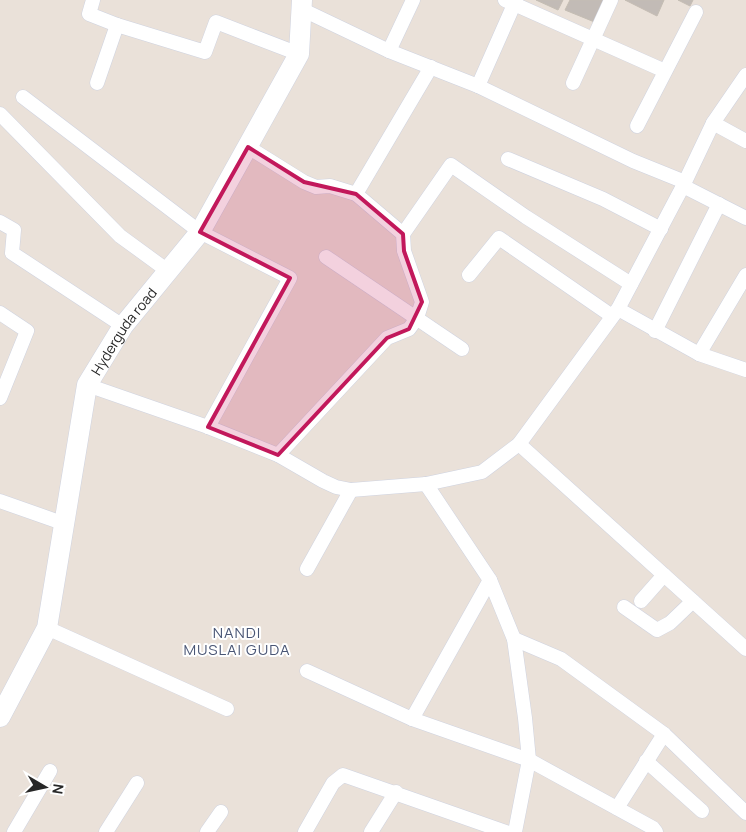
<svg xmlns="http://www.w3.org/2000/svg" width="746" height="832" viewBox="0 0 746 832" font-family="Manrope,sans-serif">
<style>
.building{fill:#c2bbb6;stroke:#c4bdb3}
.lines{fill:none;stroke-linecap:round;stroke-linejoin:round}
.street-casing{stroke:#cfd3e0;stroke-width:15}
.secondary-casing{stroke:#cfd3e0;stroke-width:21}
.street{stroke:#fff;stroke-width:14}
.secondary{stroke:#fff;stroke-width:20}
.marked{fill:#c2185b;fill-opacity:0.2;stroke:#c2185b;stroke-width:4;stroke-linejoin:round}
.labels{text-anchor:middle;dominant-baseline:central;stroke-width:4;stroke-linejoin:round;paint-order:stroke}
.street-label{font-size:14px;fill:#272727;stroke:#fff}
.neighbourhood-label{font-size:15px;letter-spacing:1px;fill:#4a5675;stroke:#fff}
</style>
<rect width="100%" height="100%" fill="#eae1d9"/>
<!-- building -->
<g class="building">
<path d="M536 0H563L558 10Z"/>
<path d="M570 0H606L597 23 565 10Z"/>
<path d="M625 0H664L657 16Z"/>
<path d="M678 0H693L690 6Z"/>
</g>
<g class="lines">
<!-- street casing -->
<g class="street-casing">
<g id="street">
<path d="M93 0 89 14 117 25 205 52 216 22 299 54"/>
<path d="M505 0 665 71"/>
<path d="M301 9 389 51 478 86 516 0"/>
<path d="M389 51 413 0"/>
<path d="M97 83 117 25"/>
<path d="M573 83 611 0"/>
<path d="M478 86 633 161 685 182"/>
<path d="M23 97 200 232 290 278 208 427"/>
<path d="M0 114 120 236 168 271"/>
<path d="M713 123 746 141"/>
<path d="M637 126 696 12"/>
<path d="M248 147 304 182 316 187 330 186 356 194 403 234 404 251 422 302 417 318 409 329 387 338 278 455"/>
<path d="M508 159 603 199 661 229"/>
<path d="M683 186 746 218"/>
<path d="M356 194 431 67"/>
<path d="M0 222 14 230 12 253 123 326"/>
<path d="M403 234 451 165 526 217 631 284"/>
<path d="M326 257 462 349"/>
<path d="M469 275 499 238 612 316"/>
<path d="M618 309 699 354 746 370"/>
<path d="M0 313 27 331 0 398"/>
<path d="M655 331 719 204"/>
<path d="M699 354 746 275"/>
<path d="M87 385 208 427 278 455 323 481 336 487 351 490 426 484 482 472 519 444 618 309 683 186 713 123 746 75"/>
<path d="M519 444 664 575 641 601"/>
<path d="M426 484 490 580 514 639 525 718 529 760 515 832"/>
<path d="M0 501 65 524"/>
<path d="M307 569 351 490"/>
<path d="M664 575 746 649"/>
<path d="M624 607 657 630 670 623 693 601"/>
<path d="M47 628 227 709"/>
<path d="M514 639 561 659 664 734 746 813"/>
<path d="M307 671 412 719 529 760 653 828 656 832"/>
<path d="M412 719 490 580"/>
<path d="M646 761 702 811"/>
<path d="M617 808 664 734"/>
<path d="M14 832 50 771"/>
<path d="M106 832 137 783"/>
<path d="M207 832 221 812"/>
<path d="M305 832 333 783 343 775 506 832"/>
<path d="M371 832 396 792"/>
</g>
</g>
<!-- secondary casing -->
<g class="secondary-casing">
<g id="secondary">
<path id="s1" d="M0 717 47 628 87 385 123 326 200 232 299 54 302 0"/>
</g>
</g>
<!-- street -->
<use href="#street" class="street"/>
<!-- secondary -->
<use href="#secondary" class="secondary"/>
</g>
<!-- marked area -->
<path class="marked" d="M248 147 304 182 356 194 403 234 404 251 422 302 409 329 387 338 278 455 208 427 290 278 200 232Z"/>
<g class="labels">
<!-- street labels -->
<g class="street-label">
<text stroke="none"><textPath href="#s1" startOffset="412">Hyderguda road</textPath></text>
</g>
<!-- neighbourhood labels -->
<g class="neighbourhood-label">
<text x="237" y="632">NANDI<tspan x="237" dy="17">MUSLAI GUDA</tspan></text>
</g>
</g>
<!-- north arrow -->
<g transform="translate(45 787) rotate(99)" stroke="#ffffff" stroke-width="4" paint-order="stroke">
<path d="M0-4L9 19L0 12L-9 19Z" fill="#272727"/>
<text y="-8" font-size="14" font-weight="bold" text-anchor="middle" fill="#272727">N</text>
</g>
</svg>
